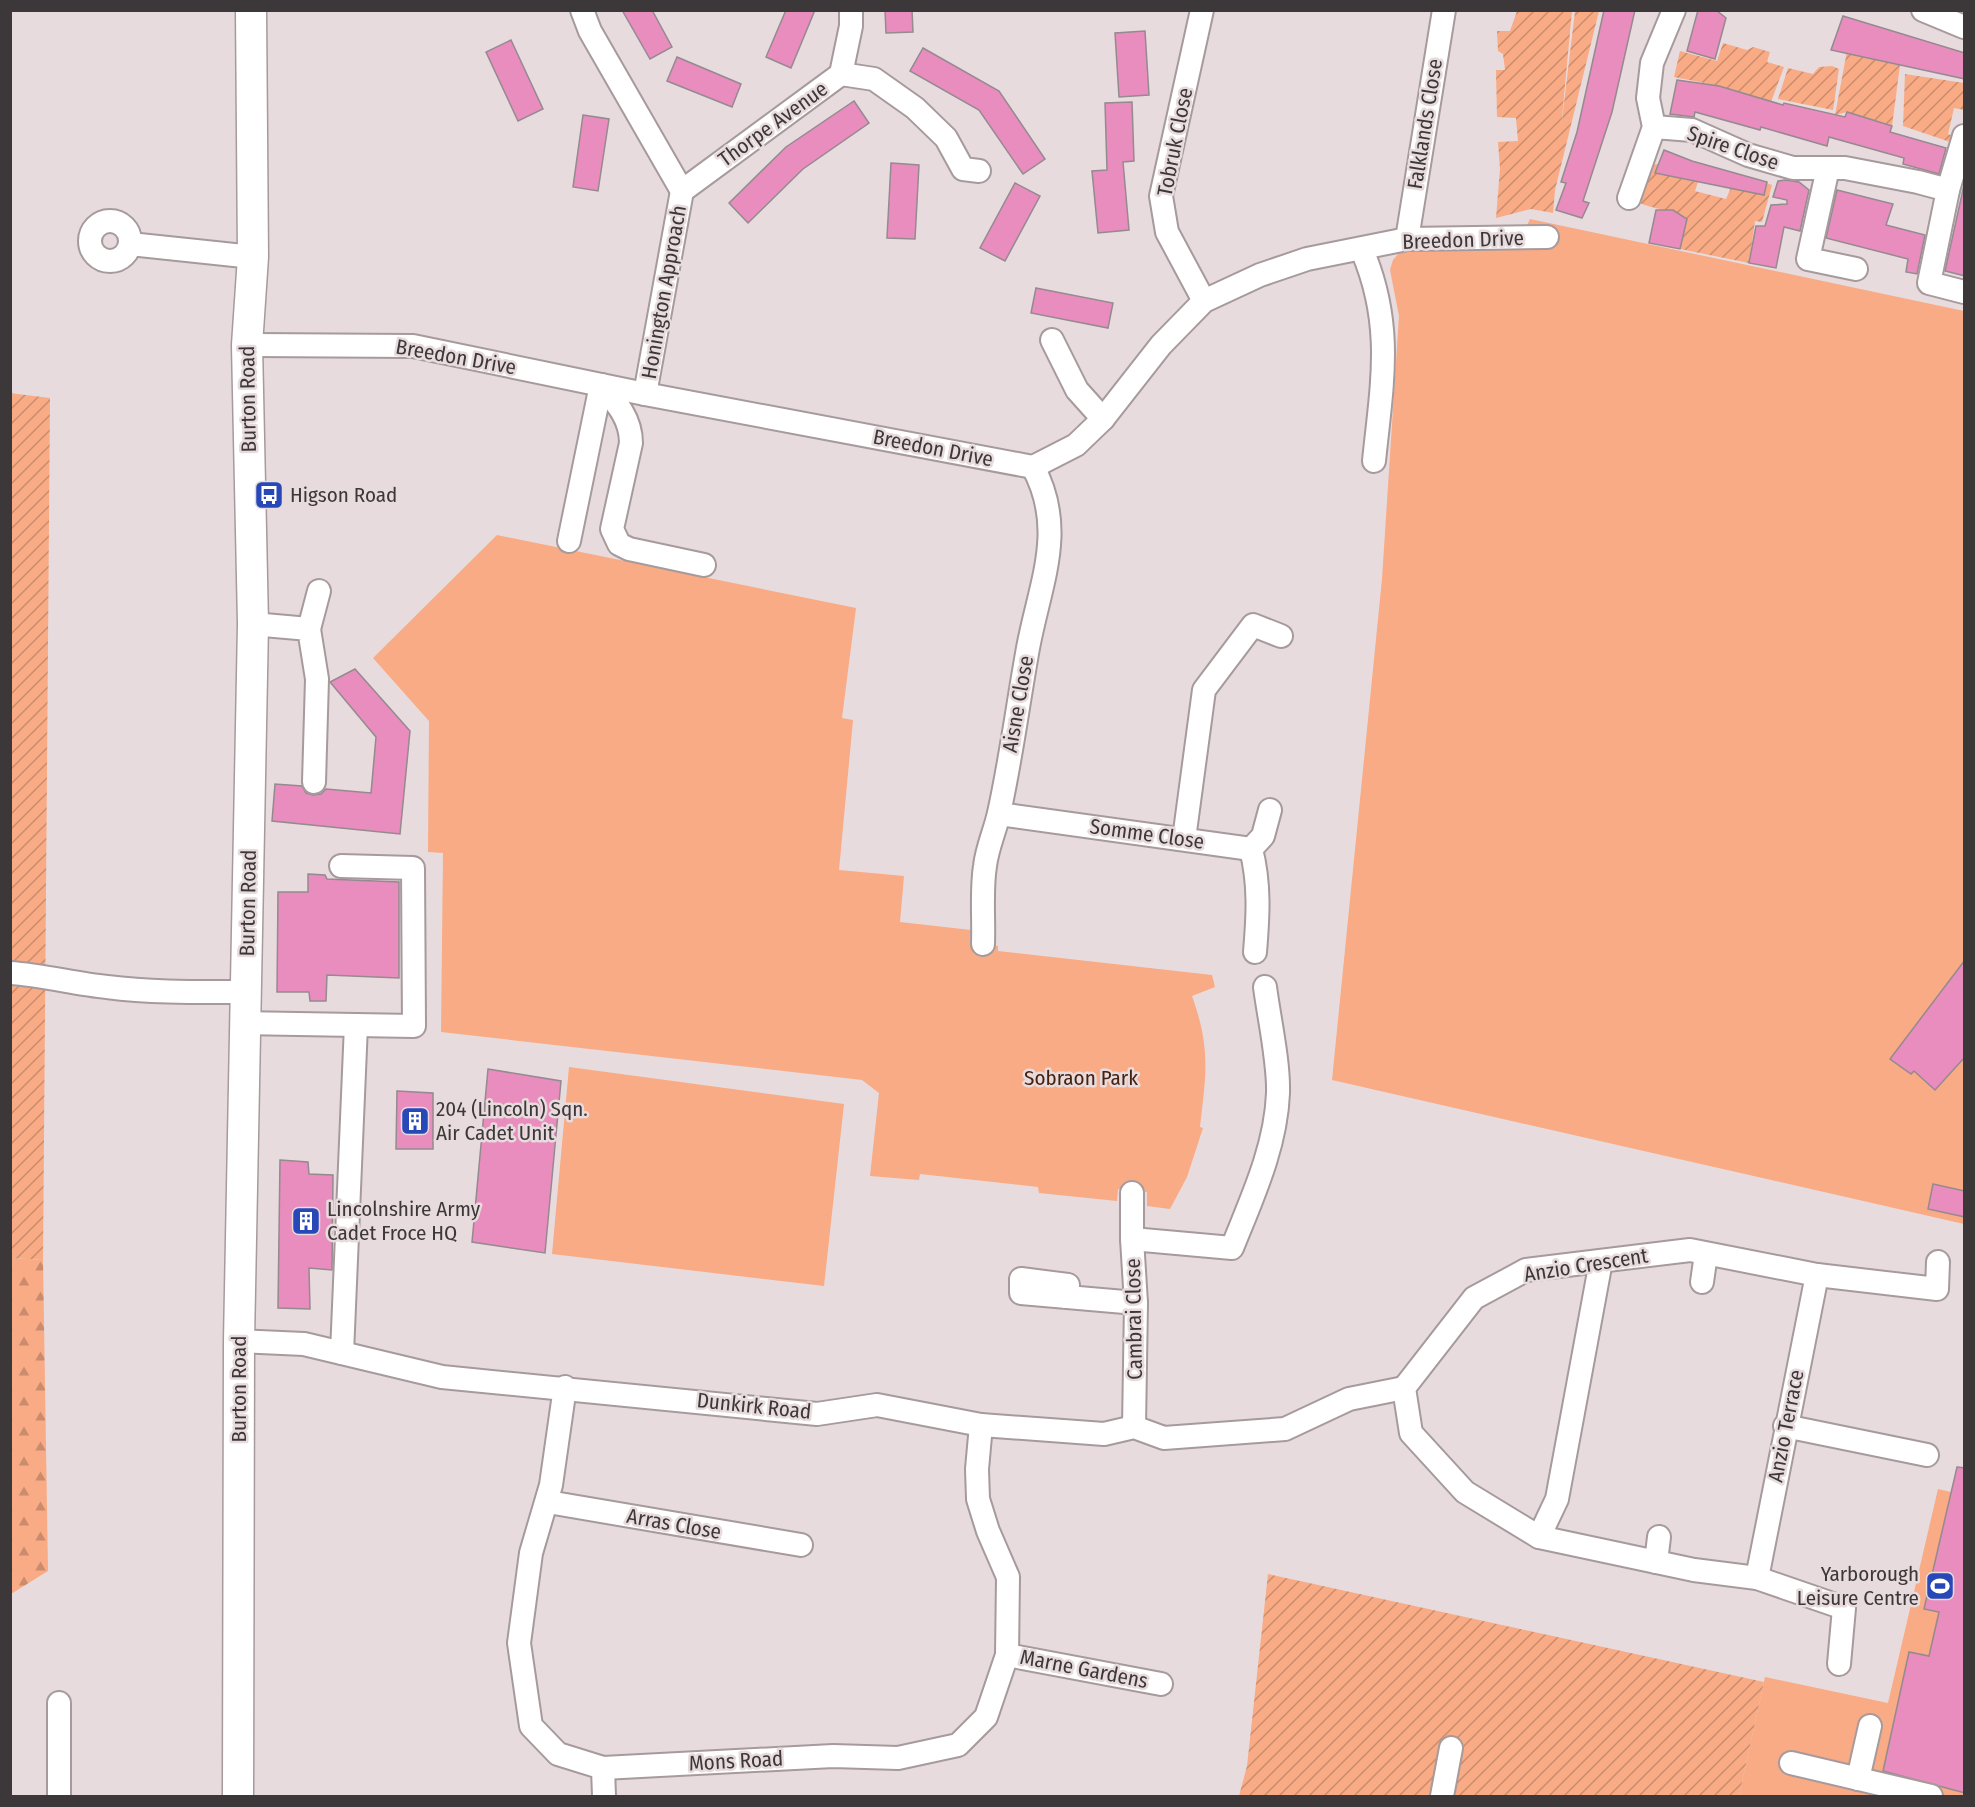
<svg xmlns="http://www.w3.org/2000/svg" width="1975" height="1807" viewBox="0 0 1975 1807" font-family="'Fira Sans Condensed',sans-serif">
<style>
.forest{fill:url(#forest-firs)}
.park{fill:#f8ab84}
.garden{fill:url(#garden-furrows)}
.building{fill:#e98cbe;stroke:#948a8f;stroke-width:1.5}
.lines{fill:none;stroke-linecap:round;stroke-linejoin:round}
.minor-casing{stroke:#a69a9c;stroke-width:26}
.major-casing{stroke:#a69a9c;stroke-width:33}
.minor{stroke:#fff;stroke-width:22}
.major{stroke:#fff;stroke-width:30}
.labels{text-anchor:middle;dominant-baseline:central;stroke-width:5;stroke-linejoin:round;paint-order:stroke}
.street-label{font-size:21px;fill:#3c3738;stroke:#e8dbdd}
.poi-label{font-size:21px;fill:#3c3738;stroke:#e8dbdd;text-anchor:start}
.park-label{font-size:21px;fill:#46210e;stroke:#e8dbdd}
</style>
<defs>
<pattern id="forest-firs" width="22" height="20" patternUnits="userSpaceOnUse" patternTransform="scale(1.5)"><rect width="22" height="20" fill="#f8ab84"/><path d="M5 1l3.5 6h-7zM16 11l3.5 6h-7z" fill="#ca8c6d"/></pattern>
<pattern id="garden-furrows" width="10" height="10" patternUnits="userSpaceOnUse" patternTransform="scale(1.5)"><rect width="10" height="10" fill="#f8ab84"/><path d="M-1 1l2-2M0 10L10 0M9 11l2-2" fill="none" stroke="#ca8c6d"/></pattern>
</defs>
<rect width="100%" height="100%" fill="#e8dbdd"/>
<!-- forest -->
<path class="forest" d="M11 1258 43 1260 48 1571 11 1594Z"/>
<!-- park -->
<g class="park">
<path d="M1530 219 1964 311V1224L1332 1080 1382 579 1399 316 1390 270 1393 260 1399 253 1434 248 1519 243Z"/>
<path d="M497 535 856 608 842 718 853 720 839 870 904 876 900 922 971 930 970 942 998 946V951L1212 975 1215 987 1192 996C1211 1049 1206 1074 1200 1127L1203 1128 1187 1177 1170 1209 1147 1206V1192L1118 1189 1117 1201 1039 1193 1038 1187 920 1174 919 1180 870 1176 879 1093 862 1080 441 1032 443 853 428 852 429 721 373 658Z"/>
<path d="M569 1067 844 1104 824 1286 552 1254Z"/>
<path d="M1938 1489 1964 1495V1796H1739L1765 1677 1888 1703Z"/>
</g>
<!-- garden -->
<g class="garden">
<path d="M1517 11H1572L1561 128 1575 11H1599L1555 190 1553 213 1531 209 1496 218 1500 169 1498 142 1518 141 1516 118 1497 117 1496 70H1505L1503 54 1498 51 1497 31H1510Z"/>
<path d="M1723 43 1747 50 1753 47 1770 52 1767 62 1784 67 1771 102 1724 87 1674 77 1680 51 1717 61Z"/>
<path d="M1847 51 1900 65 1892 126 1847 112 1835 115Z"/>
<path d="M1832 66 1839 69 1833 110 1778 99 1788 68 1813 74 1819 67Z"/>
<path d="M1905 74 1964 83V110L1954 108 1948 134 1959 138 1956 144 1903 126Z"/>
<path d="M1659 164 1656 173 1698 182 1695 191 1726 199 1737 174 1772 185 1762 222 1755 221 1749 263 1680 249 1687 219C1671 208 1658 211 1640 203L1650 165Z"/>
<path d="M10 393 50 398 43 1260 10 1258Z"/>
<path d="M1268 1574 1764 1682 1739 1796H1239L1247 1766Z"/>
</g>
<!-- building -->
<g class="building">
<path d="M622 10H652L672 47 650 59Z"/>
<path d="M786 10H815L791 68 766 57Z"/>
<path d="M885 10H912L913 32 886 33Z"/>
<path d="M1604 10H1635L1612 112 1583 201 1589 203 1582 218 1556 210 1566 183 1561 182 1577 132Z"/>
<path d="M1698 10H1716L1726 18 1715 59 1687 51Z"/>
<path d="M1843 16 1965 53V79L1831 50Z"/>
<path d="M1145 31 1149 95 1119 97 1115 33Z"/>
<path d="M511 40 543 109 518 121 486 52Z"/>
<path d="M923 48 999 91 1045 159 1023 174 979 110 910 71Z"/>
<path d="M677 57 741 84 732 107 667 81Z"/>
<path d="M1677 80 1719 86 1783 105 1784 103 1845 117 1847 112 1892 126 1890 132 1946 148 1939 174 1903 164 1904 158 1829 137 1827 146 1761 127 1760 130 1695 112 1694 117 1670 114Z"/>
<path d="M854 101 869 123 803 169 748 223 729 203 786 147Z"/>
<path d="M1132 102 1134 161 1123 162 1129 230 1098 233 1092 171 1107 170 1105 103Z"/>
<path d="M583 115 609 119 598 191 573 187Z"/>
<path d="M1664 150 1692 161 1767 182 1764 195 1655 173Z"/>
<path d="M891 163 919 165 915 239 887 238Z"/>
<path d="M1785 180 1799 182 1809 190 1800 231 1784 227 1776 268 1749 263 1756 226H1765L1771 205 1787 204V200L1773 197 1778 181Z"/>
<path d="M1015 183 1040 196 1005 261 980 248Z"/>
<path d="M1964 185H1965V276L1945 271Z"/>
<path d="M1837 190 1893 204 1886 225 1925 235 1917 274 1906 272 1908 259 1826 238Z"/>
<path d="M1656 210H1673L1687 219 1680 249 1649 243Z"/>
<path d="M1036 288 1113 303 1108 328 1031 313Z"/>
<path d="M355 669 410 731 400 834 272 821 275 784 302 786 306 793 313 795 321 794 326 789 371 793 376 737 330 682Z"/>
<path d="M308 874 325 875 327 879 399 882V978L327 975 326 1001H310L309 992H277L278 892H308Z"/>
<path d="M1965 960V1057L1935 1090 1914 1071 1911 1074 1890 1059Z"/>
<path d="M488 1069 561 1081 545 1253 472 1242Z"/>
<path d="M397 1091 433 1093V1149H396Z"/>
<path d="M280 1160 308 1162 309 1174 333 1175 332 1270 309 1268 310 1309 278 1308Z"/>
<path d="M1933 1184 1965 1191V1217L1928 1209Z"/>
<path d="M1957 1467 1965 1468V1793L1883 1771 1909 1652 1929 1656 1939 1612 1924 1609Z"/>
</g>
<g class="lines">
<!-- minor casing -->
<g class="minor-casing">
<g id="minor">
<path d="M582 10 590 31 682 191"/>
<path d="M1202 10 1161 196 1167 232 1204 301"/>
<path d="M1923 10 1964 27"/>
<path d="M841 74 874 79 915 108 946 138 963 169 979 171"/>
<path d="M1654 127 1692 130 1748 155 1793 168H1845L1918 182 1948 190 1964 136"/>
<path d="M1828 168 1808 259 1856 269"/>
<path d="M1948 190 1929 283 1964 292"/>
<path d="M682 191 841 74 851 26V10"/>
<path d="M1629 198 1654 127 1648 98 1652 63 1674 10"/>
<circle cx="110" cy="241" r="20"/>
<path d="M1407 239 1444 10"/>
<path d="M130 244 253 257"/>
<path d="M1362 250C1394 325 1382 383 1374 461"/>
<path d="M1052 340 1077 390 1103 419"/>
<path d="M247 345 413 346 645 394 1033 467 1076 445 1103 419 1161 345 1204 301 1260 275 1307 259 1407 239 1547 237"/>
<path d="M601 385C617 403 631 419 631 443L612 529 619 544 629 549 704 565"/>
<path d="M645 394 682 191"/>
<path d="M569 541 601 385"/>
<path d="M253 624 309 629 317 679 314 782"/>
<path d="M309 629 319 591"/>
<path d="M999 814 1251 849 1263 836 1270 810"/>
<path d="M1184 839 1204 690 1253 625 1281 636"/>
<path d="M1251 849C1260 884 1258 916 1255 952"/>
<path d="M983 944C984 918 981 891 985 866 987 848 995 831 999 813 1011 759 1018 703 1028 648 1040 583 1067 530 1033 467"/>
<path d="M10 973C43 975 75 984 107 987 154 993 200 992 247 992"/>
<path d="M246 1023 414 1026 413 868 341 866"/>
<path d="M1132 1239V1193"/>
<path d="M1702 1282 1706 1254"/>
<path d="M1065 1297 1068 1285 1021 1279V1293L1136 1303"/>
<path d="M239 1341 304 1344 442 1377 817 1414 877 1405 981 1425 1104 1434 1134 1427 1164 1438 1285 1429 1349 1399 1404 1388"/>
<path d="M342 1353 356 1025"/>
<path d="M565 1387 551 1485 531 1553 519 1643 531 1726 558 1754 603 1768 833 1756 898 1758 958 1745 986 1717 1007 1655 1008 1577 988 1531 978 1499 977 1469 981 1425"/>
<path d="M1785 1426 1927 1455"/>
<path d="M1134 1427 1136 1303 1132 1239 1232 1248C1252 1198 1276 1147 1278 1093 1279 1062 1269 1018 1265 987"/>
<path d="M548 1502 801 1545"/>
<path d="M1539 1537 1557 1499 1601 1261"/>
<path d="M1656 1562 1659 1537"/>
<path d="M1757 1578 1817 1275"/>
<path d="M1007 1655 1161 1684"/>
<path d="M1839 1664 1844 1608 1757 1578 1694 1570 1539 1537 1465 1492 1411 1433 1404 1388 1474 1298 1526 1270 1690 1250 1817 1275 1937 1289 1938 1262"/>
<path d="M59 1703V1796"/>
<path d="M1791 1763 1931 1796"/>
<path d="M603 1768 604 1796"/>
<path d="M1858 1779 1870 1726"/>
<path d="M1442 1796 1451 1748"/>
</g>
</g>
<!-- major casing -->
<g class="major-casing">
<path id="major" d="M238 1796 239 1341 253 624 247 345 253 257 251 10"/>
</g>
<!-- minor -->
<use href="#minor" class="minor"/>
<!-- major -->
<use href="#major" class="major"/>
</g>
<!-- icons -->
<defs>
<g id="bus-square" transform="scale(1.5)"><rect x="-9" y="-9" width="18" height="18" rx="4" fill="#2848b8" stroke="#e8dbdd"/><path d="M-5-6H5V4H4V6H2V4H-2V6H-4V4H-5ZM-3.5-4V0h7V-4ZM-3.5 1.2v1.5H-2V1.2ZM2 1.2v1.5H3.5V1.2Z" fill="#fff"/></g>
<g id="building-square" transform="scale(1.5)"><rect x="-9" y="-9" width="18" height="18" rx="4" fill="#2848b8" stroke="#e8dbdd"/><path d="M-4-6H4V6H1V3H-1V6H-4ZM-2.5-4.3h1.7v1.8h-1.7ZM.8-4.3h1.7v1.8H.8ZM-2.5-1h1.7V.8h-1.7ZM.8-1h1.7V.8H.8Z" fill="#fff"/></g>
<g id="stadium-square" transform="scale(1.5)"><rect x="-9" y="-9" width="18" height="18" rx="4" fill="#2848b8" stroke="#e8dbdd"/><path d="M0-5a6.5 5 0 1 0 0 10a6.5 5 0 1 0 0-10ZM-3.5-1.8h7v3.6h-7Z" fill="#fff"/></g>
</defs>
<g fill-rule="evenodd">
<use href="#bus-square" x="269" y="495"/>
<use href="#building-square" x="415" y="1121"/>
<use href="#building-square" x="306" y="1221"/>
<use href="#stadium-square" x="1940" y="1586"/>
</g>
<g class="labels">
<!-- street labels -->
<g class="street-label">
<text transform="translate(773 124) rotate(-36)">Thorpe Avenue</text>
<text transform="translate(1425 124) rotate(-81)">Falklands Close</text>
<text transform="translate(1175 142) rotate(-79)">Tobruk Close</text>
<text transform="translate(1733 148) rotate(19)">Spire Close</text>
<text transform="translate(1463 240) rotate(-2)">Breedon Drive</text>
<text transform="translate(664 292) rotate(-80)">Honington Approach</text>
<text transform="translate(456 357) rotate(10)">Breedon Drive</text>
<text transform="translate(248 399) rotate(-91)">Burton Road</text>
<text transform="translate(933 448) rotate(11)">Breedon Drive</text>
<text transform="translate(1018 704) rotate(-80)">Aisne Close</text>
<text transform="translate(1147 834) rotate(8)">Somme Close</text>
<text transform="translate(248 903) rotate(-89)">Burton Road</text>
<text transform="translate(1586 1265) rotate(-9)">Anzio Crescent</text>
<text transform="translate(1134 1319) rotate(-91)">Cambrai Close</text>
<text transform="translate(239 1389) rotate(-90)">Burton Road</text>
<text transform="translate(754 1406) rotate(6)">Dunkirk Road</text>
<text transform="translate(1786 1426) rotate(-79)">Anzio Terrace</text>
<text transform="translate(674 1524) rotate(10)">Arras Close</text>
<text transform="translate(1084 1669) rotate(11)">Marne Gardens</text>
<text transform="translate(736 1761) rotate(-3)">Mons Road</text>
</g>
<!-- poi labels -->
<g class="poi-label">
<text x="290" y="495">Higson Road</text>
<text x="436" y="1109">204 (Lincoln) Sqn.<tspan x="436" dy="24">Air Cadet Unit</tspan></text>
<text x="327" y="1209">Lincolnshire Army<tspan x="327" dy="24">Cadet Froce HQ</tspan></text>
<text x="1919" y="1574" text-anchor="end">Yarborough<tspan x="1919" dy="24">Leisure Centre</tspan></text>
</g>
<!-- park labels -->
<g class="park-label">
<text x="1081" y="1078">Sobraon Park</text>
</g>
</g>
<!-- border -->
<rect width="1975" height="1807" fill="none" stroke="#3c3738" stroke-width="24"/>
</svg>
